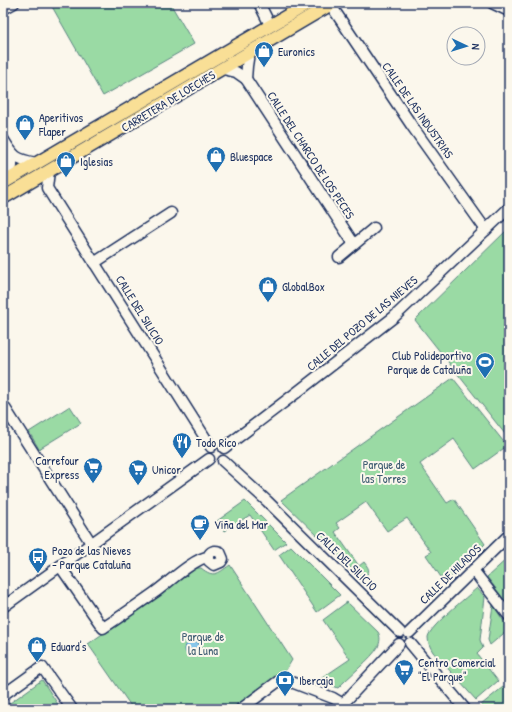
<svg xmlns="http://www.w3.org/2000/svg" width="512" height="712" viewBox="0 0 512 712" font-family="'Patrick Hand',sans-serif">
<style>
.green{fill:#9adaa4;stroke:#5a8481}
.water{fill:#88c7e9;stroke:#5c8ab1}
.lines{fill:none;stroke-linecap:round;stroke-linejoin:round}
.minor-casing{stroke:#1b2f5e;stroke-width:13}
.major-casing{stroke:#1b2f5e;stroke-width:15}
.minor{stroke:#fbf7ec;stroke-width:10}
.major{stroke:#f9df96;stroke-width:12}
.labels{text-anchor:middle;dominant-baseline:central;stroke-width:4;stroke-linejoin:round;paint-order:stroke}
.poi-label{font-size:12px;fill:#1b2f5e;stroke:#fbf7ec;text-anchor:start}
.street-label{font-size:12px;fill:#1b2f5e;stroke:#fbf7ec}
.park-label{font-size:12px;fill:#3b5a70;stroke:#fbf7ec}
</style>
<rect width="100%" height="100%" fill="#fbf7ec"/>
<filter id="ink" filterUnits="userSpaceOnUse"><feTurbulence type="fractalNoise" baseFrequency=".025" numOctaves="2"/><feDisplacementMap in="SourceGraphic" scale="8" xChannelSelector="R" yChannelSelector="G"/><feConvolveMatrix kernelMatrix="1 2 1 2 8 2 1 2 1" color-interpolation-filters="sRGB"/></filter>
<g filter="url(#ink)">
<!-- green -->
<g class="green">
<path d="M50 3H170L194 44 103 96Z"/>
<path d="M509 228V439L415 320Z"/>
<path d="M453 378 507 446 475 469 454 439 420 464 447 503 454 499 485 544 445 583 426 555 431 552 407 518 387 531 366 502 336 523 340 528 335 532 359 566 364 562C371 571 370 572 362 579L281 500Z"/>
<path d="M70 406 81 423 39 449 29 432Z"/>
<path d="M245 501 286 542 274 550 250 515 224 531 217 521Z"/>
<path d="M291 546 340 595 317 612 279 555Z"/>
<path d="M509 557V606L487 577Z"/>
<path d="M230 565 292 660 286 670 231 709H133L88 644 197 568H201C214 578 217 574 230 565Z"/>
<path d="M477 588 485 597 480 640 483 648 477 654 498 681 476 700 433 652C430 647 428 643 428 637 430 626 467 597 477 588Z"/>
<path d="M347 602 378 632C381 637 380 642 378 647 372 658 347 678 338 688L319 680 350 659 323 620Z"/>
<path d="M493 605 509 629 490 645 488 640Z"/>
<path d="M42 680 61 709H3V708Z"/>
<path d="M503 687 509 695V709H485L481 705Z"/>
</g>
<!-- water -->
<circle class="water" cx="193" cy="649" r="8"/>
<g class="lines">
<!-- minor casing -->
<g class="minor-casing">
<g id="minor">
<path d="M259 3 270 25"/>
<path d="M492 3 509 11"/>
<path d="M330 4 412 126 486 230"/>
<path d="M3 9 14 3"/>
<path d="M223 69 236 72 246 79 354 244"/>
<path d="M246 79 247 66 249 53"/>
<path d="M3 139C14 157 15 159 36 163"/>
<path d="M49 171 47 188 211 447"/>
<path d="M9 179 12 166V154"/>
<path d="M339 257 374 228"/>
<path d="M94 263 171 213"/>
<path d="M3 405 91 543"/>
<path d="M224 448 300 390 394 317 509 208"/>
<path d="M223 461 267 501 400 632"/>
<path d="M60 566 103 628C120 617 137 605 154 593 167 584 194 558 208 557 210 551 214 550 220 552L223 559 221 562 214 565 209 561 208 557"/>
<path d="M473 570 509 616"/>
<path d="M3 607 209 459"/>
<path d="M409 633 509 535"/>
<path d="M410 643 465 709"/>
<path d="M3 695 42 667 72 709"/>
<path d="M339 708 399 644"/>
<path d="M241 709 280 680H286L333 698 343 704"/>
</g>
</g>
<!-- major casing -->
<g class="major-casing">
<g id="major">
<path d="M3 183 309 3"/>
<path d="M3 198 333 3"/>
</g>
</g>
<!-- minor -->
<use href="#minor" class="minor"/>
<!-- major -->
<use href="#major" class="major"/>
</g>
</g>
<!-- icons -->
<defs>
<g id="shop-pin" transform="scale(1)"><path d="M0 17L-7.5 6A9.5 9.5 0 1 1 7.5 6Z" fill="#1f6fb2" stroke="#fbf7ec"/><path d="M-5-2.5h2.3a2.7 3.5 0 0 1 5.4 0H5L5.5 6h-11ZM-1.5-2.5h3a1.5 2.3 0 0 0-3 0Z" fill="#fff"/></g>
<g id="stadium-pin" transform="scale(1)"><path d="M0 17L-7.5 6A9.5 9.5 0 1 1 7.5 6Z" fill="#1f6fb2" stroke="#fbf7ec"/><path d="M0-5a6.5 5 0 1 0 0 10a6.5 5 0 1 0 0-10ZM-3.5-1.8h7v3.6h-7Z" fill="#fff"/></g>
<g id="restaurant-pin" transform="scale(1)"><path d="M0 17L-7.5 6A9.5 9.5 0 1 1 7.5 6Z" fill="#1f6fb2" stroke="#fbf7ec"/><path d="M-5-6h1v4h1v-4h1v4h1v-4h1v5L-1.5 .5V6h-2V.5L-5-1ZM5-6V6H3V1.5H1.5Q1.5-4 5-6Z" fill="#fff"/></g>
<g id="supermarket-pin" transform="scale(1)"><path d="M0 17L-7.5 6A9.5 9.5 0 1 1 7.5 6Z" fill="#1f6fb2" stroke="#fbf7ec"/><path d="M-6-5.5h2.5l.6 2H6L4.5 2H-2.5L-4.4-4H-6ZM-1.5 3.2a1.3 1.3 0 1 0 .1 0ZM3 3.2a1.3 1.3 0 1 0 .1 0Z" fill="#fff"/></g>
<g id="cafe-pin" transform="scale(1)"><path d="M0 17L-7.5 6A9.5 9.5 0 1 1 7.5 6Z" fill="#1f6fb2" stroke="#fbf7ec"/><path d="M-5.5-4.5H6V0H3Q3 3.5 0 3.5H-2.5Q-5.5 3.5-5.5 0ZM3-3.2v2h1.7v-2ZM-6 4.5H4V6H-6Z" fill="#fff"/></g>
<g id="bus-pin" transform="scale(1)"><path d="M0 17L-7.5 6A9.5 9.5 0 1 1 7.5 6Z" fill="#1f6fb2" stroke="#fbf7ec"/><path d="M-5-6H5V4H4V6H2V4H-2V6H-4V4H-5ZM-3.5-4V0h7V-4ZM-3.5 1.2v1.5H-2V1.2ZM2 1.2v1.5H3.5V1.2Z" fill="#fff"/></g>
<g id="bank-pin" transform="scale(1)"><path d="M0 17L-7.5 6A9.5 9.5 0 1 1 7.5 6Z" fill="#1f6fb2" stroke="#fbf7ec"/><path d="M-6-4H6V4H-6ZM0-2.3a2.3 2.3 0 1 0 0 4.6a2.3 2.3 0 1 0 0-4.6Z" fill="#fff"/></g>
</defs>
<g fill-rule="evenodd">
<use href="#shop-pin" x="264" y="51"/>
<use href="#shop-pin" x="25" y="124"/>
<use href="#shop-pin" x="216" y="156"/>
<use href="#shop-pin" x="66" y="161"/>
<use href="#shop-pin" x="268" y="286"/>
<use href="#stadium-pin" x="485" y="362"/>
<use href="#restaurant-pin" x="182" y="442"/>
<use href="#supermarket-pin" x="93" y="467"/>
<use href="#supermarket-pin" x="138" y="469"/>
<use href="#cafe-pin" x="200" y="524"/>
<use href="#bus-pin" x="38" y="557"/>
<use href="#shop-pin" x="37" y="646"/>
<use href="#supermarket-pin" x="404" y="669"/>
<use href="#bank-pin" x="285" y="680"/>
</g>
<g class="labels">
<!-- poi labels -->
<g class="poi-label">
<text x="278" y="51">Euronics</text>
<text x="39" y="117">Aperitivos<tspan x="39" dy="14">Flaper</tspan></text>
<text x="230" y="156">Bluespace</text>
<text x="80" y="161">Iglesias</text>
<text x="282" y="286">GlobalBox</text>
<text x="471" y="355" text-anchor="end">Club Polideportivo<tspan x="471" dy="14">Parque de Cataluña</tspan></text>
<text x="196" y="442">Todo Rico</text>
<text x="79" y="460" text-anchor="end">Carrefour<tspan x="79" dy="14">Express</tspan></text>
<text x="152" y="469">Unicor</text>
<text x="214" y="524">Viña del Mar</text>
<text x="52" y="550">Pozo de las Nieves<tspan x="52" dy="14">- Parque Cataluña</tspan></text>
<text x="51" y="646">Eduard's</text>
<text x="418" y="662">Centro Comercial<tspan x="418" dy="14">"El Parque"</tspan></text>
<text x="299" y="680">Ibercaja</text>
</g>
<!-- street labels -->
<g class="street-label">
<text transform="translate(168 101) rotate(-31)">CARRETERA DE LOECHES</text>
<text transform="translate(418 110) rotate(55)">CALLE DE LAS INDUSTRIAS</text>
<text transform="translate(311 155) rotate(57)">CALLE DEL CHARCO DE LOS PECES</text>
<text transform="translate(140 310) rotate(58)">CALLE DEL SILICIO</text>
<text transform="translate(362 323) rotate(-40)">CALLE DEL POZO DE LAS NIEVES</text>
<text transform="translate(347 561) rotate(44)">CALLE DEL SILICIO</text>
<text transform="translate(450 574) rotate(-44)">CALLE DE HILADOS</text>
</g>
<!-- park labels -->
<g class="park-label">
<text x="384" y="464">Parque de<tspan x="384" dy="14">las Torres</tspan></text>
<text x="203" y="636">Parque de<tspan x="203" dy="14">la Luna</tspan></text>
</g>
</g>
<!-- margin -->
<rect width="512" height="712" fill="none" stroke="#fbf7ec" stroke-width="16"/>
<rect x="8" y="8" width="496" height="696" fill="none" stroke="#1b2f5e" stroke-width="1.5" filter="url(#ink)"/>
<!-- north arrow -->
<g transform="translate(466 46) rotate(94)"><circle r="19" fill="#fbf7ec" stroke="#a1a7b3"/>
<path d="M0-3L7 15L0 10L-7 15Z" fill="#1f6fb2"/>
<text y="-6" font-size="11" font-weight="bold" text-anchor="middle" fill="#1b2f5e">N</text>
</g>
</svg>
